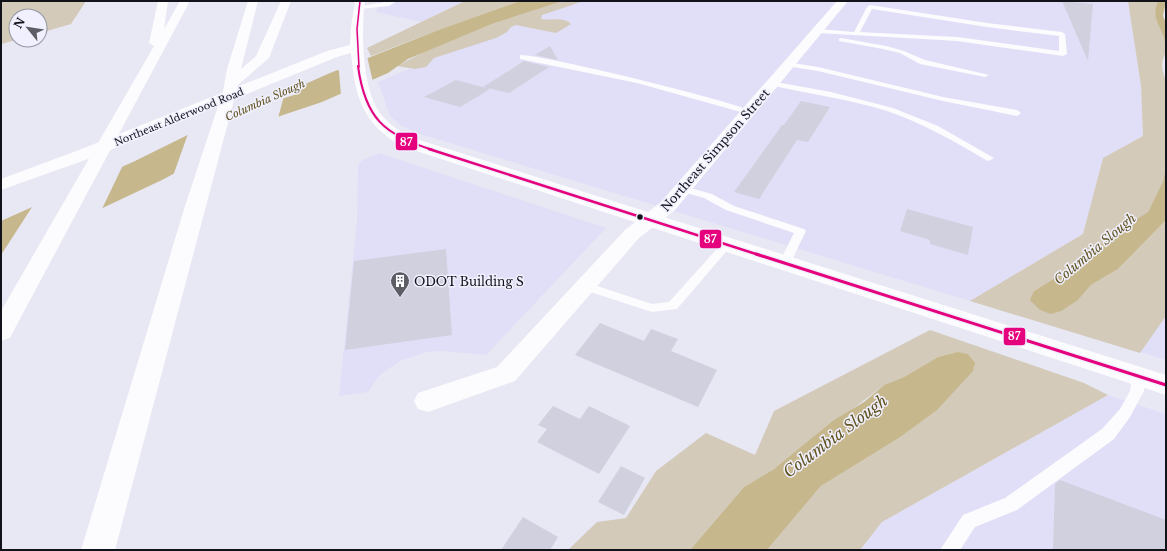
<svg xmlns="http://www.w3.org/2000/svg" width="1167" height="551" viewBox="0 0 1167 551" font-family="'Libre Baskerville',serif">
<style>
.built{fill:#e1dff7}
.green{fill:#d3cab9}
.water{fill:#c6b78c}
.pier{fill:#e8e7f4}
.building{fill:#d0d0df}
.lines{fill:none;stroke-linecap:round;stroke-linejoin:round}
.lane{fill:#fcfbfd;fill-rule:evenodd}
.street{fill:#fcfbfd;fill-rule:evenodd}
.secondary{fill:#fcfbfd;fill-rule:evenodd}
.highway{fill:#fcfbfd;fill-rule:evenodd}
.bus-1-far3-casing{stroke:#f0f0fe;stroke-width:3}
.bus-1-far2-casing{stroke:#f0f0fe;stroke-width:4}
.bus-1-far1-casing{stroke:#f0f0fe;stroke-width:5}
.bus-1-casing{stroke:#f0f0fe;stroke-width:6}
.bus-1-far3{stroke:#e5007d;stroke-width:1.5}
.bus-1-far2{stroke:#e5007d;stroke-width:2}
.bus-1-far1{stroke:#e5007d;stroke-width:2.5}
.bus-1{stroke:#e5007d;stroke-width:3}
.bus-dot{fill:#12121a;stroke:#f0f0fe;stroke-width:1.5}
.labels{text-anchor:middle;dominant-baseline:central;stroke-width:3;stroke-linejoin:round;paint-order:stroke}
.far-street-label{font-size:10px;fill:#12121a;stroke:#f0f0fe}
.far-water-label{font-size:11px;font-style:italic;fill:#645623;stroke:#f0f0fe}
.street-label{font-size:12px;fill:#12121a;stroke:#f0f0fe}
.poi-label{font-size:12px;fill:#12121a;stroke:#f0f0fe;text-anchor:start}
.water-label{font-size:13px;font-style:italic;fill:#645623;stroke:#f0f0fe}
.near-water-label{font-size:16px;font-style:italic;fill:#645623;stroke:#f0f0fe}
.line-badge{stroke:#f0f0fe;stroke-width:1.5}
.badge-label{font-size:11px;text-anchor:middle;font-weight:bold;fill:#fff}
</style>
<rect width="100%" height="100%" fill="#e8e7f4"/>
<!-- built -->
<g class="built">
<path d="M379 1H465L421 22 376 12Z"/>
<path d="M583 1H1128L1141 86 1143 136 1103 158 1083 234 970 301 417 133 400 125 390 116 378 82 524 20Z"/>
<path d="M379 153 606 228 486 355 443 351 427 352 400 361 388 369 378 377 368 392 339 396 357 221 358 166 361 161Z"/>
<path d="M1166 316V360L1140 352Z"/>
<path d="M1108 395 1166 414V550H860L882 522Z"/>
</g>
<!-- green -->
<g class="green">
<path d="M1 1H86L71 24 40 33V16H16V40L1 44Z"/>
<path d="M465 1H520L441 29 371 56 367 48Z"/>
<path d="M563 1H584L542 15 541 19C551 21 563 16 571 24L556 33 516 25 511 27 507 32 496 38 434 58 426 67 415 69 397 66 424 52 492 24Z"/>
<path d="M1128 1H1158C1151 15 1160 24 1164 38 1165 43 1164 48 1166 53 1160 61 1162 72 1166 80V167L1163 181 1148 212 1120 229 1071 268 1034 291 1078 300 1091 285 1118 269 1166 220V316L1140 353 970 301 1083 234 1103 158 1143 136 1141 86Z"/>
<path d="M930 330 1084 383 1108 395 882 522 860 550H767L821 486 899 438 936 411 957 352 938 357 904 377 884 385 774 469 744 487 690 550H568L597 522 626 518 656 471 706 433 755 455 774 411Z"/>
</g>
<!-- water -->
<g class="water">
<path d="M520 1H563L492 24 408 59 388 73 322 102 277 117 164 179 1 256V221L135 161 222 118 294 95 303 85 330 73 441 29Z"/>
<path d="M1158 1H1166L1163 16 1166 23V53C1164 48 1165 43 1164 38 1159 23 1151 16 1158 1Z"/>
<path d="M1166 167V220L1118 269 1091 285 1078 300 1061 311 1051 314 1040 310 1030 300 1034 291 1071 268 1120 229 1148 212 1163 181Z"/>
<path d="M957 352 968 354 975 363 973 371 936 411 899 438 821 486 767 550H690L744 487 774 469 834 420 864 402 884 385 904 377 938 357Z"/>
</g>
<!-- pier -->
<g class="pier">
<path d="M367 56 373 82 341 96 339 71 336 69Z"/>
<path d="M284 96 278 118 173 176 189 131 221 116Z"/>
<path d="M124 163 101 211 1 258V255L34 204Z"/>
</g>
<!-- building -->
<g class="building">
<path d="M1062 1 1093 4 1088 61Z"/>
<path d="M550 46 558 60 535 55Z"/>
<path d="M524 61 549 67 509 93 483 87Z"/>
<path d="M456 80 490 89 460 107 424 97Z"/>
<path d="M801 101 830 107 808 142 797 140 759 199 734 192 782 125H784Z"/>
<path d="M907 209 973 227 968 255 930 244V240L900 231Z"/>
<path d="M446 249 452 335 345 350 354 261Z"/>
<path d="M600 323 644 341 651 329 678 339 671 351 717 370 698 407 575 355Z"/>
<path d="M553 406 580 419 589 406 630 426 599 474 537 442 547 429 538 425Z"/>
<path d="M621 466 645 478 624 515 598 502Z"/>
<path d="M1060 480 1166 520V550H1053L1055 484Z"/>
<path d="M523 517 558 537 550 550H501Z"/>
</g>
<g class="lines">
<!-- lane -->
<g class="lane">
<path d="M390 1H397L389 6 359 9 356 7Z"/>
<path d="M870 5 987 23 1062 32 1065 34 1067 54 1063 56 957 41 818 33 815 31 818 29 854 32 867 7ZM872 9 987 27 1059 36V51L957 37 860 32Z"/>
<path d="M841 38 886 46 904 51 925 60 989 75 985 77 920 64 900 53 883 49 839 41V39Z"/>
<path d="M520 55C536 53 743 103 752 112L748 114 637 83 520 59Z"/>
<path d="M786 62 818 67 943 97 1017 110 1021 113 1017 116 943 101 818 71 786 66Z"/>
<path d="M770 81 831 92 893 108 938 126 994 158 989 161 986 160C954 141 922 123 887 111 849 99 809 94 770 85Z"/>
<path d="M683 186 712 194 734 206 804 229 806 231 789 266 785 267 779 263 794 233 726 210 704 198 679 191 678 189 679 187Z"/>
<path d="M727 241 731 242 733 244 731 246 677 309 652 312 581 289 579 286 585 282 652 304 669 302 723 242Z"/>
<path d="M1138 371 1143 372 1145 376 1144 391 1130 417 1114 439 1017 510 975 527 960 550H940L963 515 1005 498 1102 429 1120 409 1130 391 1133 372Z"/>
</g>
<!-- street -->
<path class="street" d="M837 1H848L675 210 639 238 515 381 428 412 418 409 414 401 418 393 497 367 625 230 661 202Z"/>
<!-- secondary -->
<path class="secondary" d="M355 1H365C361 31 362 86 379 112 388 124 400 132 413 138L1166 375V395L401 146C361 122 355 96 351 53L337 57 91 158 1 190V179L79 150 327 51 350 45 351 27Z"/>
<!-- highway -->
<g class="highway">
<path d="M158 1H168L164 29 180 1H190L13 332 10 338 1 341V311L154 46 149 43Z"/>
<path d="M248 1H258L241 69 256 56 281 1H291L269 58 238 85 115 550H81L185 206 223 91 227 69Z"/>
</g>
<!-- bus-1-far3 casing -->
<g class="bus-1-far3-casing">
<path id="bus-1-far3" d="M359 67 357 29 360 1"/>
</g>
<!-- bus-1-far2 casing -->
<g class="bus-1-far2-casing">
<path id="bus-1-far2" d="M358 66C365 118 384 135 433 150"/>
</g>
<!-- bus-1-far1 casing -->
<g class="bus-1-far1-casing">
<path id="bus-1-far1" d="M429 149 759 255"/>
</g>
<!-- bus-1 casing -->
<g class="bus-1-casing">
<path id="bus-1" d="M756 254 1166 385"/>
</g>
<!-- bus-1-far3 -->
<use href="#bus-1-far3" class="bus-1-far3"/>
<!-- bus-1-far2 -->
<use href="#bus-1-far2" class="bus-1-far2"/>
<!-- bus-1-far1 -->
<use href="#bus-1-far1" class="bus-1-far1"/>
<!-- bus-1 -->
<use href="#bus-1" class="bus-1"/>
</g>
<!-- icons -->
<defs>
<g id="building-pin" transform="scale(1)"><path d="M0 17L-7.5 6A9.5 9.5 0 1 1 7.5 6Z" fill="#5d5d66" stroke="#f0f0fe"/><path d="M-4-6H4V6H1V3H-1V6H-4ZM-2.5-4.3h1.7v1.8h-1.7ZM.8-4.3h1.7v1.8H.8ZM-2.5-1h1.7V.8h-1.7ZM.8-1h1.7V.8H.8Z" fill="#fff"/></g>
</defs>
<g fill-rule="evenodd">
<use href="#building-pin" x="400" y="281"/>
</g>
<!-- markers -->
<circle class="bus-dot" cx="640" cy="217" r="3.5"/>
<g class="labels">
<!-- far-street labels -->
<g class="far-street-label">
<text transform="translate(179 117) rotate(-22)">Northeast Alderwood Road</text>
</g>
<!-- far-water labels -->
<g class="far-water-label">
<text transform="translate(265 100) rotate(-24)">Columbia Slough</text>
</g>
<!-- street labels -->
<g class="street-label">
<text transform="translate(715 150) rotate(-49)">Northeast Simpson Street</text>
</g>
<!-- poi labels -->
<g class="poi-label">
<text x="414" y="281">ODOT Building S</text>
</g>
<!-- water labels -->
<g class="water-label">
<text transform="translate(1095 249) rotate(-40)">Columbia Slough</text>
</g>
<!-- near-water labels -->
<g class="near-water-label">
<text transform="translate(835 436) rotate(-37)">Columbia Slough</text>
</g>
</g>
<g class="line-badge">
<rect x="395" y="132" width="23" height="19" rx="4" fill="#e5007d"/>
<rect x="699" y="229" width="23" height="20" rx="4" fill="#e5007d"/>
<rect x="1003" y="327" width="23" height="19" rx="4" fill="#e5007d"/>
</g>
<g class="badge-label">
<text x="406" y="146">87</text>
<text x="710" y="243">87</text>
<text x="1014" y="340">87</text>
</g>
<!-- border -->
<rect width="1167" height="551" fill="none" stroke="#12121a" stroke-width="4"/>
<!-- north arrow -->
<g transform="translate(28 28) rotate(300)"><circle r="19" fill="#f0f0fe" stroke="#9797a3"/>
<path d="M0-3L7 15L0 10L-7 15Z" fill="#5d5d66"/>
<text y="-6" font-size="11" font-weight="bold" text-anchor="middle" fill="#12121a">N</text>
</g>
</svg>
